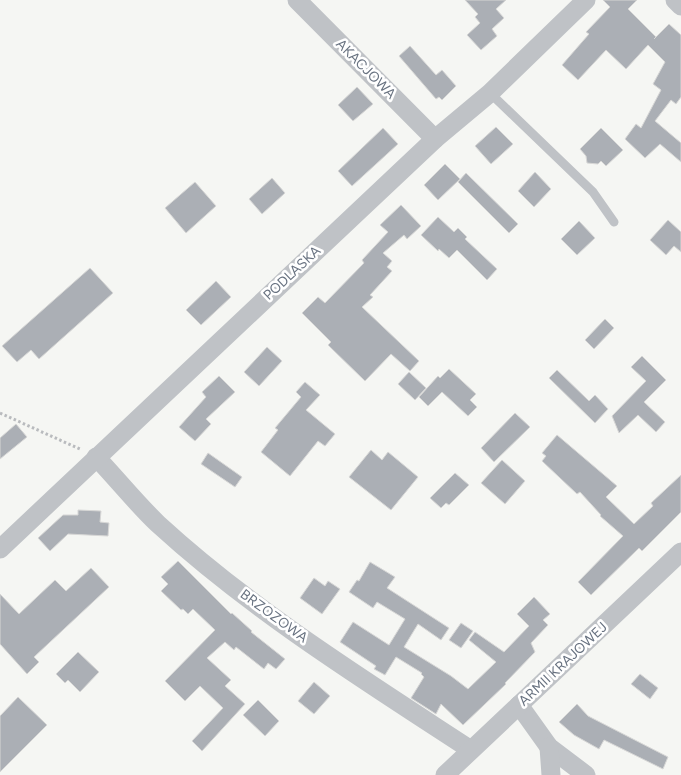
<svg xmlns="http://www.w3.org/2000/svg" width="681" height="775" viewBox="0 0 681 775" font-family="Figtree,sans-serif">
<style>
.building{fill:#abafb5;stroke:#d7d7d6}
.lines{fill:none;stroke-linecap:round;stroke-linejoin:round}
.path{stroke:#b9bbbe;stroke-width:3;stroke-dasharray:2.5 2.5;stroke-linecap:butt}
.lane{stroke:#bfc2c6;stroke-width:9}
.street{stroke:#bfc2c6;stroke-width:19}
.labels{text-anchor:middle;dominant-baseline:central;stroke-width:5;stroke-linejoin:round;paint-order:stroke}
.street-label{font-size:14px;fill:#687280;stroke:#fff}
</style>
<rect width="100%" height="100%" fill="#f5f6f3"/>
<!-- building -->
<g class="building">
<path d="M465 0H506L496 9 504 18 492 29 497 36 481 50 467 35 480 23 475 17 478 14Z"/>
<path d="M603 0H637L628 9 656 37 654 39 669 24 681 35V97L676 104 671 100 655 121 681 143V162L660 144 645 158 625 139 636 124 641 128 661 90 653 84 665 62 648 45 626 69 606 50 578 80 562 65 589 34 586 32 610 7Z"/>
<path d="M410 46 436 75 442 70 456 86 442 100 439 97 436 99 399 56Z"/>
<path d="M357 87 373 104 353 121 338 105Z"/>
<path d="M496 127 513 144 491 164 475 146Z"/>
<path d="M383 128 398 144 352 186 338 171Z"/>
<path d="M601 128 623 150 606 166 601 161 598 164 587 163 586 156 580 149Z"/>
<path d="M445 164 460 179 438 200 424 185Z"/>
<path d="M535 172 551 189 534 207 518 191Z"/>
<path d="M466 173 518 224 509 233 458 182Z"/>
<path d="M272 178 285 193 262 214 249 199Z"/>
<path d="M195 182 216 206 186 233 165 208Z"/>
<path d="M401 205 421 226 407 239 404 235 383 253 392 261 387 267 392 271 370 295 373 297 362 307 419 361 410 371 391 354 365 381 328 345 331 342 302 313 318 297 325 303 364 263 362 260 388 232 380 225Z"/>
<path d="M438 217 454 232 458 228 467 237 465 239 497 269 487 280 457 250 449 258 439 249 438 251 421 235Z"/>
<path d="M668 220 681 232V252L674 246 666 255 650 240Z"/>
<path d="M579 221 595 238 577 255 561 239Z"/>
<path d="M90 268 113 293 39 359 31 350 17 362 2 346Z"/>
<path d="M216 281 231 297 201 325 186 310Z"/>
<path d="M605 319 614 328 594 349 585 340Z"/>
<path d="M267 347 282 361 259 386 244 372Z"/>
<path d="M642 356 666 380 644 402 665 422 656 432 638 415 619 433 612 416 646 381 631 367Z"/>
<path d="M449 369 476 394 470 400 477 407 468 416 442 392 428 406 419 397 438 376 440 378Z"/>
<path d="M557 370 589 401 595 395 608 409 595 423 549 378Z"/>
<path d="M409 372 426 388 415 400 398 384Z"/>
<path d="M219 376 235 392 206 419 211 424 195 441 179 427 206 397 202 392Z"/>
<path d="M305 382 320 395 306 410 335 434 325 446 318 441 290 476 261 452 278 430 275 428 301 397 296 392Z"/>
<path d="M515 413 530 427 494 462 481 448Z"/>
<path d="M16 424 27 437 0 459V438Z"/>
<path d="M557 435 617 486 606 497 634 524 653 506 651 503 681 475V512L642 551 639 548 591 595 578 582 623 536 600 516 601 515 580 492 577 494 542 461 546 456 542 453Z"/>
<path d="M371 450 382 460 388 452 418 477 391 510 349 477Z"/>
<path d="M208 453 242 477 235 487 201 464Z"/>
<path d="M502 460 525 481 505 504 481 483Z"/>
<path d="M455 473 469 485 449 505 446 503 441 508 430 498Z"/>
<path d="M78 510 101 511 100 522 109 523 108 536 68 534 50 551 38 538 63 515H78Z"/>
<path d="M178 561 231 614 232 613 252 631 251 632 285 659 276 669 268 663 264 669 236 647 234 650 225 642 207 658 231 680 225 686 245 704 202 751 192 741 223 708 200 686 185 701 165 681 215 630 193 609 188 614 183 609 181 610 161 591 168 584 161 577Z"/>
<path d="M370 562 395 577 387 588 449 628 441 640 418 624 404 647 451 676 468 689 496 662 469 640 475 632 504 652 529 626 517 614 534 597 550 614 543 620 548 625 531 643 535 652 505 683 506 684 463 725 441 704 436 714 411 698 424 677 421 674 422 673 396 657 385 675 374 669 376 666 340 642 353 622 389 645 405 619 377 602 373 608 349 592 357 580 359 581Z"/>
<path d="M91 568 109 587 34 657 39 662 27 674 0 644V594L19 614 55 580 66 591Z"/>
<path d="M314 578 325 586 328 581 340 589 322 614 300 598Z"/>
<path d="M461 623 473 631 461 648 449 640Z"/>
<path d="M78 652 99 672 80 692 68 680 65 683 56 674Z"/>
<path d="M640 674 658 688 650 699 631 684Z"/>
<path d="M314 682 330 696 314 714 298 701Z"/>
<path d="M18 697 47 725 0 772V716Z"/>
<path d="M258 700 279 721 265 736 243 715Z"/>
<path d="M577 704 588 716 668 757 663 769 604 740 599 749 574 735 559 722Z"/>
</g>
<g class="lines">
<!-- path -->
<path class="path" d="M0 413 82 450"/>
<!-- lane -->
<path class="lane" d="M490 93 593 192 614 222"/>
<!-- street -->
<g class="street">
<path d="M297 0 435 139"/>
<path d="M675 0 681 6"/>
<path d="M96 457C117 479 136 503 158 524 253 611 364 680 471 750"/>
<path d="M0 549 435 139 490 93 586 0"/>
<path d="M519 705 549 747 586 775"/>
<path d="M549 747 551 775"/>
<path d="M445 775 681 552"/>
</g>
</g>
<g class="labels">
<!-- street labels -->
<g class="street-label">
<text transform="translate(366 69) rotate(45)">AKACJOWA</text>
<text transform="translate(292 273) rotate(-43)">PODLASKA</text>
<text transform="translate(274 616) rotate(36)">BRZOZOWA</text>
<text transform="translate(563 664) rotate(-43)">ARMII KRAJOWEJ</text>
</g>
</g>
</svg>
